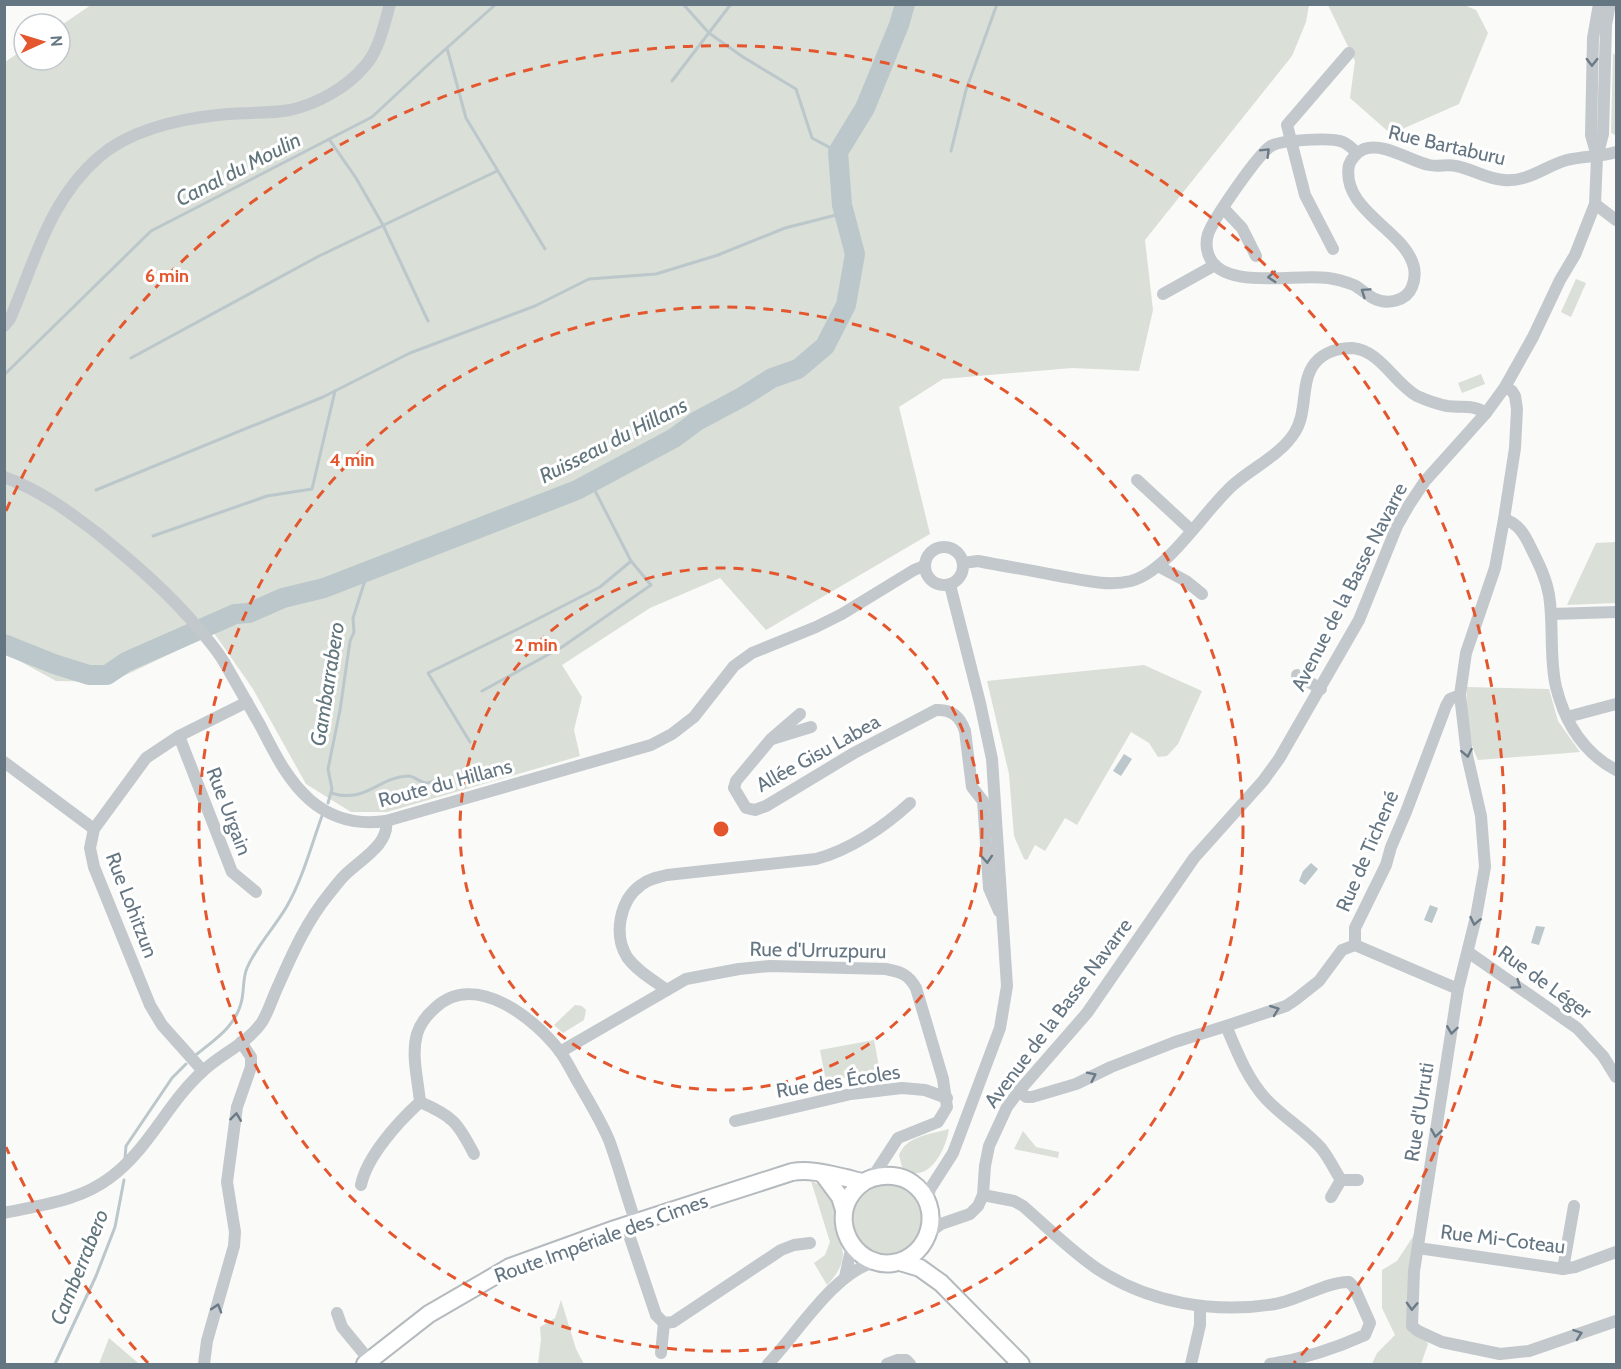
<svg xmlns="http://www.w3.org/2000/svg" width="1621" height="1369" viewBox="0 0 1621 1369" font-family="Cabin,sans-serif">
<style>
.green{fill:#dadfd7}
.water{fill:#bbc7cb}
.lines{fill:none;stroke-linecap:round;stroke-linejoin:round}
.stream{stroke:#bbc7cb;stroke-width:3}
.river{stroke:#bbc7cb;stroke-width:20}
.major-casing{stroke:#b5babe;stroke-width:20}
.minor{stroke:#c3c8cc;stroke-width:12}
.major{stroke:#fff;stroke-width:16}
.oneway{stroke:#6a7a87}
.ring{fill:none;stroke:#e4572e;stroke-width:3;stroke-dasharray:10 8}
.labels{text-anchor:middle;dominant-baseline:central;stroke-width:6;stroke-linejoin:round;paint-order:stroke}
.street-label{font-size:20px;fill:#657683;stroke:#fff}
.water-label{font-size:21px;font-style:italic;fill:#60757c;stroke:#fff}
.centre{fill:#e4572e;stroke:#fff;stroke-width:3}
.ring-label{font-size:18px;text-anchor:middle;font-weight:bold;fill:#e4572e;stroke:#fff;stroke-width:6;stroke-linejoin:round;paint-order:stroke}
</style>
<rect width="100%" height="100%" fill="#fafaf8"/>
<!-- green -->
<g class="green">
<path d="M1462 4 1476 10 1488 33 1459 104 1391 134 1350 98 1355 61 1328 5Z"/>
<path d="M91 5H1309L1306 22 1292 56 1145 240 1153 310 1139 371 1072 368 943 379 899 407 930 534 766 630 720 578 650 608 562 665 582 697 574 730 580 756 387 812H351L306 784 253 689 214 633 111 682 56 681 5 653V62L24 49V60H60V26Z"/>
<path d="M1613 53 1616 56V134L1615 135 1611 133Z"/>
<path d="M1576 279 1586 283 1571 317 1561 312Z"/>
<path d="M1481 374 1485 384 1462 393 1458 383Z"/>
<path d="M1616 542V603L1567 605 1596 543Z"/>
<path d="M1144 665 1202 691 1178 744 1167 756 1158 757 1149 743 1131 732 1077 825 1065 818 1045 851 1035 845 1027 860 1024 859 1014 836 1009 774 987 681Z"/>
<path d="M1467 687 1549 689 1558 721 1580 752 1478 760C1467 738 1466 711 1467 687Z"/>
<path d="M575 1005 582 1006 586 1010 584 1020 563 1033 554 1025Z"/>
<path d="M874 1040 880 1072 826 1081 820 1050Z"/>
<path d="M949 1129C946 1150 927 1188 902 1167L899 1155C906 1136 931 1134 949 1129Z"/>
<path d="M1023 1131 1036 1147 1059 1152 1058 1158 1014 1149Z"/>
<path d="M811 1181C841 1193 832 1204 836 1230 837 1236 841 1242 842 1248 846 1262 836 1276 827 1285L814 1263 825 1255 830 1242Z"/>
<circle cx="888" cy="1219" r="36"/>
<path d="M1416 1232 1409 1316 1428 1344 1421 1364H1372L1377 1353 1395 1335 1382 1308V1270L1397 1261Z"/>
<path d="M561 1300 576 1349 584 1364H538L541 1339 540 1327 555 1318Z"/>
<path d="M109 1338 138 1363V1364H99Z"/>
</g>
<!-- water -->
<g class="water">
<path d="M1124 754 1132 759 1121 776 1113 771Z"/>
<path d="M1311 863 1318 869 1305 885 1299 881 1303 871Z"/>
<path d="M1430 905 1438 908 1432 923 1424 920Z"/>
<path d="M1536 926 1545 927 1539 945 1531 943Z"/>
</g>
<g class="lines">
<!-- stream -->
<g class="stream">
<path d="M683 4 709 33 743 57 796 89 812 138 838 152"/>
<path d="M447 48 466 118 545 249"/>
<path d="M672 81 731 4"/>
<path d="M329 139 356 178 383 225 428 321"/>
<path d="M951 151 966 90 997 4"/>
<path d="M131 358 319 256 497 171"/>
<path d="M4 375 151 231 372 117 430 63 496 4"/>
<path d="M96 490 323 397 410 353 535 306 589 279 656 274 718 255 785 228 844 213"/>
<path d="M153 536 267 496 312 489 335 391"/>
<path d="M482 691 562 647 651 585 631 561 591 483"/>
<path d="M470 742 428 673 516 630 600 587 630 562"/>
<path d="M331 793C366 804 378 777 408 776 414 776 420 782 426 783 430 783 436 780 440 779"/>
<path d="M328 803 332 789 328 769 340 710 350 641 354 632 353 618 368 571"/>
<path d="M197 1054C217 1038 237 1025 242 999 244 989 243 977 247 968 257 945 275 927 287 906 303 878 311 846 322 816"/>
<path d="M125 1158 126 1146 172 1078 186 1064"/>
<path d="M55 1364 96 1276 115 1227 124 1180"/>
</g>
<!-- river -->
<path class="river" d="M4 644 54 664 89 675H107L126 662 235 614 249 613 283 598 324 588 577 490 674 438 697 421 742 397 772 378 798 369 825 346 846 305 855 254 842 205 838 152 865 108 899 25 905 4"/>
<!-- major casing -->
<g class="major-casing">
<g id="major">
<path d="M823 1174 840 1197 844 1210"/>
<path d="M900 1262 920 1268 941 1283 1021 1364"/>
<path d="M365 1364 429 1314 510 1267 615 1229 792 1172C810 1169 828 1174 846 1178 851 1179 859 1182 864 1182 865 1181 872 1178 873 1178 885 1174 901 1175 912 1183 945 1206 931 1257 893 1263 858 1268 832 1228 849 1198 853 1191 858 1186 864 1182"/>
</g>
</g>
<!-- minor -->
<g class="minor">
<path d="M1357 153C1353 149 1348 144 1343 142 1332 137 1281 140 1271 146 1258 154 1214 218 1208 234 1206 241 1206 249 1209 256 1222 291 1297 273 1328 278 1336 279 1346 282 1354 285 1361 289 1366 294 1373 298 1386 305 1406 302 1412 287 1416 277 1415 266 1410 257 1395 227 1341 206 1349 165 1351 159 1357 152 1364 149 1384 142 1410 161 1429 165 1438 167 1447 164 1456 166 1473 169 1486 179 1504 180 1529 182 1545 166 1567 160 1584 156 1600 157 1616 152"/>
<path d="M1597 156 1591 135 1593 38 1599 4"/>
<path d="M1595 204 1616 220"/>
<path d="M1224 209 1242 228 1256 256"/>
<path d="M1333 249 1305 195 1287 125 1349 53"/>
<path d="M1163 294 1215 265"/>
<path d="M4 326 10 319C35 261 49 200 99 157 132 128 184 118 227 114 248 112 269 114 290 110 317 104 346 88 364 67 379 51 384 25 390 4"/>
<path d="M4 477C40 490 68 511 97 533 134 563 169 593 199 629 208 640 217 650 224 662 236 683 248 704 260 725 274 752 287 780 310 800 332 819 358 825 386 821L651 745 672 734 694 717 734 666 752 653 816 627 842 614 914 570 924 566"/>
<path d="M1137 480 1191 530"/>
<path d="M1504 519C1518 523 1525 535 1531 548 1539 564 1546 578 1549 595 1554 625 1549 657 1556 687 1565 723 1584 753 1616 770"/>
<circle cx="944" cy="566" r="19"/>
<path d="M963 563 978 561C1003 566 1029 570 1054 575 1079 579 1106 587 1131 581 1168 571 1204 511 1233 485 1253 467 1281 455 1295 432 1308 411 1300 381 1315 363 1324 352 1339 348 1352 348 1380 350 1394 383 1417 396 1426 400 1437 404 1447 406 1462 408 1473 404 1486 413"/>
<path d="M1158 566 1186 581 1202 594"/>
<path d="M1551 614 1616 612"/>
<path d="M1297 675 1321 689"/>
<path d="M1460 695 1467 755 1481 816 1485 867 1476 917 1458 989 1414 1271 1412 1326 1418 1331 1442 1342 1500 1354 1529 1351 1616 1321"/>
<path d="M800 714 771 739 736 781 734 788 746 808 755 810 766 806 854 753 936 710C951 709 960 716 965 731L972 787 983 801 989 888 999 911"/>
<path d="M1567 717 1616 704"/>
<path d="M179 736 232 872 256 892"/>
<path d="M772 739 811 727"/>
<path d="M4 762 94 829"/>
<path d="M1355 945 1458 989"/>
<path d="M1468 952 1577 1028 1603 1056 1616 1077"/>
<path d="M667 990C653 980 637 971 627 957 613 934 620 900 641 885 649 879 658 877 667 875L816 859C850 850 884 827 910 803"/>
<path d="M1226 1026C1237 1052 1247 1078 1266 1099 1283 1117 1305 1130 1321 1148 1329 1158 1334 1169 1341 1180"/>
<path d="M560 1052 686 979 739 969 770 966 886 969C901 972 908 974 916 988L943 1079 947 1107 938 1122 898 1138 872 1178"/>
<path d="M203 1071 162 1025 150 1005 94 867 90 848 94 829 146 758 179 736 247 702"/>
<path d="M1019 1091 1026 1097H1032L1076 1084 1111 1067 1175 1042 1226 1026 1286 1006 1295 1000 1319 981 1342 950 1355 945V928L1386 865 1391 847 1406 812 1446 706 1450 699 1460 695 1466 653 1495 568 1504 519 1515 448 1517 409 1515 396 1512 391 1505 387"/>
<path d="M420 1102C453 1116 458 1123 474 1154"/>
<path d="M735 1121 851 1094 902 1088 925 1090 947 1098"/>
<path d="M361 1185C367 1156 399 1121 420 1102 418 1080 411 1055 417 1034 420 1024 427 1015 435 1008 475 970 536 1019 561 1053 568 1063 573 1074 579 1084 590 1103 601 1121 609 1140 619 1167 626 1195 636 1223"/>
<path d="M983 1195 1014 1201 1023 1206C1047 1227 1070 1250 1096 1268 1148 1303 1214 1314 1275 1304 1298 1300 1329 1281 1349 1282L1354 1287 1370 1323 1365 1335C1334 1349 1303 1359 1270 1364"/>
<path d="M1331 1197 1341 1180H1358"/>
<path d="M927 1202 930 1189 953 1153 1000 1028 1007 986 992 759 980 703 950 585"/>
<path d="M4 1213C41 1205 80 1201 111 1177 149 1149 168 1102 203 1071 221 1054 248 1043 262 1022 269 1011 273 996 279 984 293 952 307 921 329 894 334 888 339 881 344 876 358 861 390 845 386 821"/>
<path d="M626 1226 656 1315 664 1323 673 1322 781 1250 794 1245 810 1243"/>
<path d="M929 1233 941 1224 970 1214 978 1206 983 1195 985 1166 989 1146 1007 1107 1019 1091 1087 1013 1194 858 1263 781 1279 759 1359 620 1397 526 1409 505 1425 481 1486 413 1505 387 1533 337 1560 280 1575 255 1595 204 1597 157 1603 134 1606 25 1610 4"/>
<path d="M1418 1248 1563 1269 1575 1267 1616 1252"/>
<path d="M1563 1269 1574 1206"/>
<path d="M845 1277 852 1245"/>
<path d="M337 1313 342 1327 370 1361"/>
<path d="M661 1353 664 1323"/>
<path d="M204 1364 207 1341 234 1246 235 1232 227 1182 237 1107 251 1067V1057L241 1042"/>
<path d="M768 1364C797 1334 834 1272 875 1262"/>
<path d="M887 1364 898 1360H906L910 1364"/>
<path d="M1191 1364 1200 1325V1307"/>
</g>
<!-- major -->
<use href="#major" class="major"/>
</g>
<!-- one-way arrows -->
<defs><path id="oneway-chevron" d="M-2-3.5L2.5 0L-2 3.5" fill="none" stroke-width="1.6" stroke-linecap="round" stroke-linejoin="round" transform="scale(1.5)"/></defs>
<g class="oneway">
<use href="#oneway-chevron" transform="translate(1592 62) rotate(91)"/>
<use href="#oneway-chevron" transform="translate(1266 152) rotate(-45)"/>
<use href="#oneway-chevron" transform="translate(1272 277) rotate(177)"/>
<use href="#oneway-chevron" transform="translate(1365 292) rotate(-146)"/>
<use href="#oneway-chevron" transform="translate(1467 753) rotate(79)"/>
<use href="#oneway-chevron" transform="translate(987 859) rotate(86)"/>
<use href="#oneway-chevron" transform="translate(1475 921) rotate(102)"/>
<use href="#oneway-chevron" transform="translate(1517 985) rotate(35)"/>
<use href="#oneway-chevron" transform="translate(1275 1010) rotate(-20)"/>
<use href="#oneway-chevron" transform="translate(1452 1030) rotate(98)"/>
<use href="#oneway-chevron" transform="translate(1092 1076) rotate(-26)"/>
<use href="#oneway-chevron" transform="translate(236 1117) rotate(-83)"/>
<use href="#oneway-chevron" transform="translate(1436 1133) rotate(99)"/>
<use href="#oneway-chevron" transform="translate(1412 1306) rotate(92)"/>
<use href="#oneway-chevron" transform="translate(217 1308) rotate(-73)"/>
<use href="#oneway-chevron" transform="translate(1578 1334) rotate(-19)"/>
</g>
<!-- distance rings -->
<g class="ring">
<circle cx="721" cy="829" r="261"/>
<circle cx="721" cy="829" r="522"/>
<path d="M148 1363A783 783 0 0 1 6 1147M6 511A783 783 0 1 1 1294 1363"/>
</g>
<g class="labels">
<!-- street labels -->
<g class="street-label">
<text transform="translate(1447 145) rotate(13)">Rue Bartaburu</text>
<text transform="translate(1349 587) rotate(-63)">Avenue de la Basse Navarre</text>
<text transform="translate(818 753) rotate(-29)">Allée Gisu Labea</text>
<text transform="translate(445 783) rotate(-15)">Route du Hillans</text>
<text transform="translate(229 811) rotate(69)">Rue Urgain</text>
<text transform="translate(1367 851) rotate(-67)">Rue de Tichené</text>
<text transform="translate(132 905) rotate(69)">Rue Lohitzun</text>
<text transform="translate(818 950) rotate(1)">Rue d'Urruzpuru</text>
<text transform="translate(1545 982) rotate(36)">Rue de Léger</text>
<text transform="translate(1058 1013) rotate(-53)">Avenue de la Basse Navarre</text>
<text transform="translate(838 1081) rotate(-9)">Rue des Écoles</text>
<text transform="translate(1419 1112) rotate(-81)">Rue d'Urruti</text>
<text transform="translate(601 1238) rotate(-20)">Route Impériale des Cimes</text>
<text transform="translate(1503 1239) rotate(7)">Rue Mi-Coteau</text>
</g>
<!-- water labels -->
<g class="water-label">
<text transform="translate(238 169) rotate(-27)">Canal du Moulin</text>
<text transform="translate(613 440) rotate(-27)">Ruisseau du Hillans</text>
<text transform="translate(327 684) rotate(-81)">Gambarrabero</text>
<text transform="translate(79 1267) rotate(-68)">Camberrabero</text>
</g>
</g>
<circle cx="721" cy="829" r="9" class="centre"/>
<g class="ring-label">
<text x="167" y="282">6 min</text>
<text x="352" y="466">4 min</text>
<text x="536" y="651">2 min</text>
</g>
<!-- border -->
<rect width="1621" height="1369" fill="none" stroke="#657683" stroke-width="12"/>
<!-- north arrow -->
<g transform="translate(42 42) rotate(86)"><circle r="28" fill="#ffffff" stroke="#c1c8cd" stroke-width="1.5"/>
<path d="M0-4.5L10 22L0 15L-10 22Z" fill="#e4572e"/>
<text y="-9" font-size="16" font-weight="bold" text-anchor="middle" fill="#657683">N</text>
</g>
</svg>
